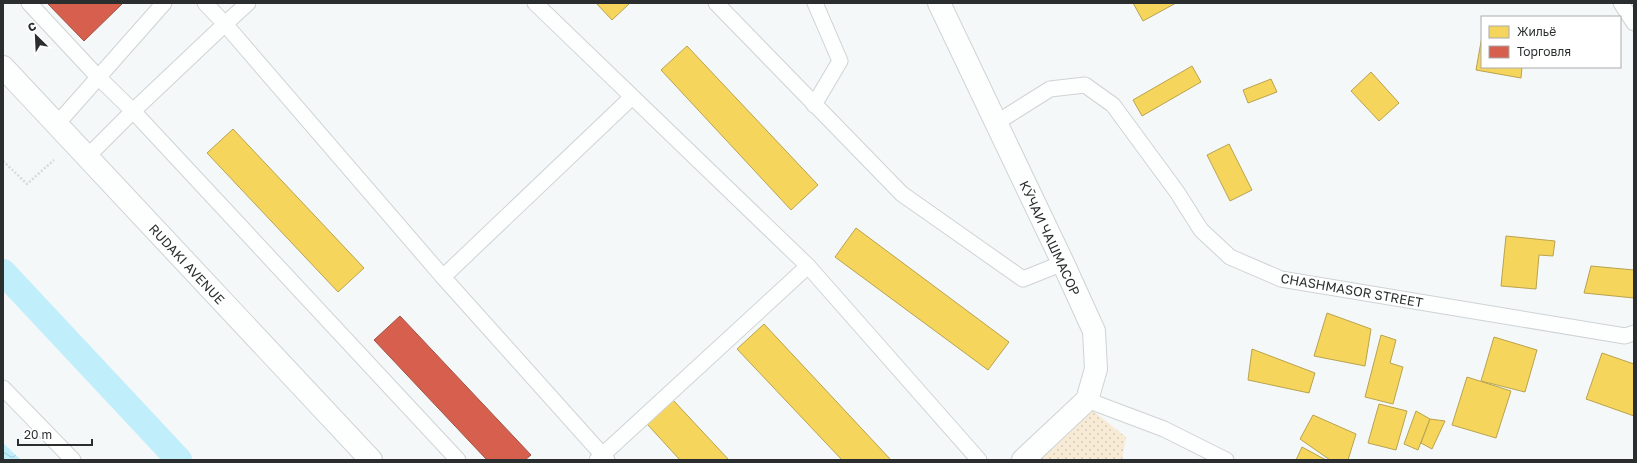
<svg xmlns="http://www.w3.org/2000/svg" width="1637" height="463" viewBox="0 0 1637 463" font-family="'Golos Text',sans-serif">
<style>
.grass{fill:url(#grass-dots)}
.water{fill:url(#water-waves)}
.homes{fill:#f6d55c;stroke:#b9a34e}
.shops{fill:#d6604d;stroke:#a35144}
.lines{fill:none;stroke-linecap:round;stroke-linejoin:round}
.canal{stroke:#c0eefb;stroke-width:26}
.lane-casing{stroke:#cfd3d4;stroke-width:17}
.street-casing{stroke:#cfd3d4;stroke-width:24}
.highway-casing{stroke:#cfd3d4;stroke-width:24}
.path{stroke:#d9dadb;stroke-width:2.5;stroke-dasharray:2 2;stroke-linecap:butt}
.lane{stroke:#fdfefe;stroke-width:15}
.street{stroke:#fdfefe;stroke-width:22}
.highway{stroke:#fdfefe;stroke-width:22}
.labels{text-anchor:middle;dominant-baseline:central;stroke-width:4;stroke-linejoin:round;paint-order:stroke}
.street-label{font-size:13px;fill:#2b2e2f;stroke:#fff}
</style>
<defs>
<pattern id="grass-dots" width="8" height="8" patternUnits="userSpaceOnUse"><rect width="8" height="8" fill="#f8ebd6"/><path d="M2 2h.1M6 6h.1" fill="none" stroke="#d5cab8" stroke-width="1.8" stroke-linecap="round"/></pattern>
<pattern id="water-waves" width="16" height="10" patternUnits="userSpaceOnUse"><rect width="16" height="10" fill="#c0eefb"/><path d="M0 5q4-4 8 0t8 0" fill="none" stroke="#a5ccd7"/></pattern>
</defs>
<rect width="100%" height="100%" fill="#f4f8f9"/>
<!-- grass -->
<path class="grass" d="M1078 399 1126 437 1122 460H1011Z"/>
<!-- water -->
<path class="water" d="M3 443 21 460H3Z"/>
<!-- homes -->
<g class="homes">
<path d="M596 3H630L612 20Z"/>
<path d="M1133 3H1176L1143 21Z"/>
<path d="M1482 36V67H1522L1521 78 1476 70Z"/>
<path d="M687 46 818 185 791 210 661 70Z"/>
<path d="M1192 66 1201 82 1142 116 1133 100Z"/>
<path d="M1371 72 1399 103 1379 121 1351 91Z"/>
<path d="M1271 79 1277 92 1248 103 1243 90Z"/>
<path d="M233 129 364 268 338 292 207 153Z"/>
<path d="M1229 144 1252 190 1230 201 1207 155Z"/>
<path d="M856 228 1009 342 988 370 835 257Z"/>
<path d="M1506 236 1555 241 1553 256 1539 255 1536 289 1501 286Z"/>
<path d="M1591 266 1634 270V298L1584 293Z"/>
<path d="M1327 313 1371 329 1365 366 1314 356Z"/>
<path d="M764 324 891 460H842L737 349Z"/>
<path d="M1381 335 1396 340 1390 363 1403 367 1393 404 1365 397Z"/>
<path d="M1494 337 1537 350 1525 392 1481 381Z"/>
<path d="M1252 349 1315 373 1309 393 1248 380Z"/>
<path d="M1602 353 1634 364V416L1586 399Z"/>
<path d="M1467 377 1511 391 1496 438 1452 425Z"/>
<path d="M673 400 729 460H680L647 424Z"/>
<path d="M1379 404 1407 411 1396 450 1368 443Z"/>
<path d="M1416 411 1430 419 1418 450 1404 444Z"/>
<path d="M1313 415 1356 434 1348 460H1330L1300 439Z"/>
<path d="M1430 419 1445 421 1432 449 1421 443Z"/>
<path d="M1302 447 1326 460H1296Z"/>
</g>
<!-- shops -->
<g class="shops">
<path d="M47 3H123L84 41Z"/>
<path d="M400 316 531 455 525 460H487L374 340Z"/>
</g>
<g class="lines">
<!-- canal -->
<path class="canal" d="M3 272 179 460"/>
<!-- lane casing -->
<g class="lane-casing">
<g id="lane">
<path d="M29 3 98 77 133 111 87 157"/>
<path d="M205 3 225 24 248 3"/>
<path d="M535 3 808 266 979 460"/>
<path d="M716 3 902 194 1023 279 1063 263"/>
<path d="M1621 3 1634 23"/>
<path d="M814 105 840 61 815 3"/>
<path d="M996 123 1050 89 1085 85 1113 105 1177 192 1201 230 1230 257 1281 279 1625 336 1634 333"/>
<path d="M57 124 164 3"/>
<path d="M443 277 607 460"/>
<path d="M3 388 73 460"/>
<path d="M1087 400 1164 429 1226 460"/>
<path d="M458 460 133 111 225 24 443 277 632 97"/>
<path d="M597 460 808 266"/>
</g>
</g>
<!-- street casing -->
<g class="street-casing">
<path id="street" d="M939 3 1063 263 1094 331 1096 369 1087 400 1023 460"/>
</g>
<!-- highway casing -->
<g class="highway-casing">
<path id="highway" d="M3 67 371 460"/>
</g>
<!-- path -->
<path class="path" d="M3 161 27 184 54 160"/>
<!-- lane -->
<use href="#lane" class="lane"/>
<!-- street -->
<use href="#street" class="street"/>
<!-- highway -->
<use href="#highway" class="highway"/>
</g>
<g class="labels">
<!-- street labels -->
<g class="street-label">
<text transform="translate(1050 238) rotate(65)">КӮЧАИ ЧАШМАСОР</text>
<text transform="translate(187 264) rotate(47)">RUDAKI AVENUE</text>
<text transform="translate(1352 290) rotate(10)">CHASHMASOR STREET</text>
</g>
</g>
<!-- border -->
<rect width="1637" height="463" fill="none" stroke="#2b2e2f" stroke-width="8"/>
<!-- legend -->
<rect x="1481" y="16" width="140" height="52" fill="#ffffff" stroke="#aaabac"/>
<rect x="1489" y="26" width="20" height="12" fill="#f6d55c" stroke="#aaabac"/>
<text x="1517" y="36" font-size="12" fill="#2b2e2f">Жильё</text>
<rect x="1489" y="46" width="20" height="12" fill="#d6604d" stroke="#aaabac"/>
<text x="1517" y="56" font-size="12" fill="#2b2e2f">Торговля</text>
<!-- north arrow -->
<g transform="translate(36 36) rotate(336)" stroke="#ffffff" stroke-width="3" paint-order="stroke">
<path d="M0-3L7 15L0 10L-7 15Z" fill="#2b2e2f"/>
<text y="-6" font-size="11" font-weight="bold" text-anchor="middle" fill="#2b2e2f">С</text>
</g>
<!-- scale -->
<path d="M18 439v6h74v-6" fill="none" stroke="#2b2e2f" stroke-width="2"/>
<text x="24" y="439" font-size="12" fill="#2b2e2f" stroke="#ffffff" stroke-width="3" paint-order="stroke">20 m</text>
</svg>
